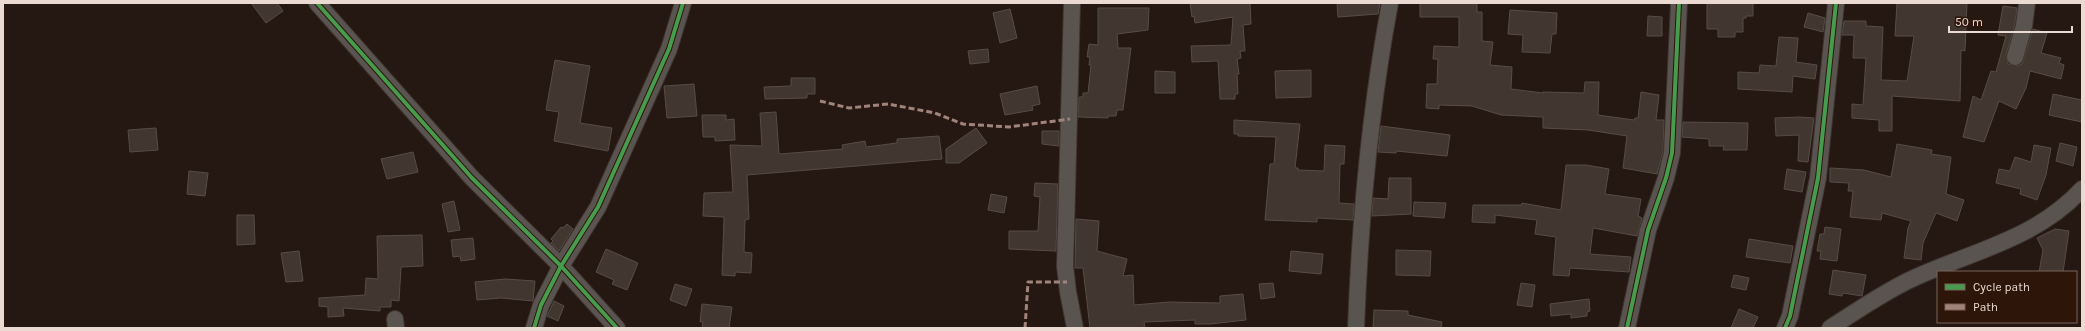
<svg xmlns="http://www.w3.org/2000/svg" width="2085" height="331" viewBox="0 0 2085 331" font-family="Karla,sans-serif">
<style>
.building{fill:#413630;stroke:#574c46}
.lines{fill:none;stroke-linecap:round;stroke-linejoin:round}
.street-casing{stroke:#3f342f;stroke-width:18}
.street{stroke:#5a5451;stroke-width:16}
.quiet{stroke:#a18479;stroke-width:3;stroke-dasharray:6 3;stroke-linecap:butt}
.cycleway-casing{stroke:#2d150a;stroke-width:6}
.cycleway{stroke:#469c4c;stroke-width:4}
</style>
<rect width="100%" height="100%" fill="#251812"/>
<!-- building -->
<g class="building">
<path d="M251 3H277L283 11 266 23Z"/>
<path d="M1190 3H1250L1251 24 1243 25 1245 51H1240L1241 58 1237 59 1239 74H1237L1238 94H1235V99H1220L1218 61 1192 62 1191 46 1231 45 1233 17 1195 23 1194 16 1192 17Z"/>
<path d="M1337 3H1380L1378 14 1338 17Z"/>
<path d="M1420 3H1477V12H1482V41L1493 42 1490 65 1512 67 1511 89 1543 93V92L1584 93 1585 82H1599L1598 115 1634 120 1635 118H1638L1641 92 1659 95 1656 120H1664L1663 152 1657 174 1623 168 1627 136 1588 130 1543 128V117L1501 115 1472 106 1439 105V109L1426 108 1427 84H1437L1438 59H1433L1434 46 1459 47V17H1420Z"/>
<path d="M1707 3H1753V16H1746V18H1743V32H1735V37H1718V29H1707Z"/>
<path d="M1897 3H1967L1965 51 1961 50 1960 101 1892 96V131H1879V120L1852 118V104L1863 105 1866 58H1853L1854 35H1842L1844 21H1866V26L1883 27 1881 80 1907 81 1914 36H1895Z"/>
<path d="M2003 6 2017 8 2015 24 2006 55 2008 64 2017 66 2022 64 2033 29 2047 33 2041 53 2061 58 2059 63 2064 65 2061 79 2030 71 2026 88 2016 109 1999 101 1984 142 1963 137 1973 96 1981 100 1991 71 1996 72 2006 36 1998 35Z"/>
<path d="M1098 8H1149L1148 30 1117 34 1118 48H1131L1123 110H1117L1116 116H1108V118L1078 117 1079 97H1083V93H1088L1091 65H1089L1090 57H1087L1089 44 1098 45Z"/>
<path d="M1010 9 1017 38 1000 43 993 13Z"/>
<path d="M1510 10 1557 13 1556 34H1552L1550 53 1522 52 1523 35 1508 34Z"/>
<path d="M1808 13 1825 18 1823 32 1804 27Z"/>
<path d="M1648 16 1662 17V36H1647Z"/>
<path d="M1779 37 1798 38 1796 62 1817 65 1815 79 1793 76 1792 92 1738 89V72L1759 73 1760 65 1776 66Z"/>
<path d="M988 49 989 62 970 64 968 51Z"/>
<path d="M555 60 590 66 580 123 612 128 608 151 554 141 559 112 546 110Z"/>
<path d="M1311 70V97L1276 98 1275 71Z"/>
<path d="M1155 71 1175 72V93H1155Z"/>
<path d="M791 78H815V94H807V98L765 99 764 87 791 86Z"/>
<path d="M694 84 697 116 667 118 664 86Z"/>
<path d="M1037 86 1040 104 1032 106 1033 110 1005 115 1000 94Z"/>
<path d="M2053 94 2082 100V122L2049 115Z"/>
<path d="M776 112 779 154 843 149 842 145 865 141 866 147 897 143V139L939 136 942 159 747 175 749 219 745 220 744 252 752 253 751 273 735 272V276L722 275 724 217 703 216 704 193 733 192 730 145 762 146 760 113Z"/>
<path d="M702 115H726V120L734 119 735 140 715 141V137H703Z"/>
<path d="M1799 117 1814 118 1808 162 1798 161 1799 135 1776 136 1775 118Z"/>
<path d="M1234 120 1300 124 1295 168H1298V170L1324 171 1325 145 1345 146 1344 164H1340L1339 203 1354 204 1353 220 1317 218V222L1265 220 1270 164H1274L1276 137 1238 136V134H1234Z"/>
<path d="M1683 122 1748 123 1747 150H1723L1724 146H1709V139L1682 137Z"/>
<path d="M1381 126 1450 135 1447 156 1396 151V153L1378 152Z"/>
<path d="M156 128 158 150 130 152 128 130Z"/>
<path d="M976 128 987 143 959 163H946V149Z"/>
<path d="M1042 131H1059V146L1042 144Z"/>
<path d="M2060 143 2077 147 2073 166 2056 161Z"/>
<path d="M1897 144 1932 150 1931 154 1951 157 1946 194 1964 200 1957 221 1936 213 1923 243 1921 260 1904 258 1908 228 1911 221 1882 213 1881 220 1850 217 1853 191H1848L1849 183 1830 182V168L1864 170 1891 177Z"/>
<path d="M2034 145 2051 148 2046 175 2037 200 2020 194 2021 189 1996 183 1999 169 2010 171 2015 157 2031 162Z"/>
<path d="M413 152 418 172 387 179 381 159Z"/>
<path d="M1566 165H1586L1609 169 1605 194 1641 199 1638 216 1642 218 1637 236 1593 228 1590 254 1631 257 1629 272 1570 268 1569 276 1553 275 1556 237 1535 234 1537 220 1495 215V223L1472 222 1473 205H1522V203L1561 210Z"/>
<path d="M1787 169 1806 172 1802 192 1784 189Z"/>
<path d="M189 171 208 173 205 196 187 194Z"/>
<path d="M1389 178H1411V214L1372 216 1373 198 1388 199Z"/>
<path d="M1035 183 1058 184 1056 251 1009 249V231H1038L1040 197 1034 196Z"/>
<path d="M991 194 1007 197 1004 213 988 210Z"/>
<path d="M454 201 460 230 448 232 442 204Z"/>
<path d="M1414 202 1446 203 1444 218 1413 216Z"/>
<path d="M237 215H254L255 244 237 245Z"/>
<path d="M1076 219 1099 221 1097 251 1127 259 1123 276 1133 275 1134 305 1169 302 1220 303V296L1243 294 1246 320 1210 324H1195V320L1144 322 1145 328H1090L1083 268H1075Z"/>
<path d="M567 224 573 229 559 251 551 243 553 241 551 239 561 227 563 228Z"/>
<path d="M1825 227 1841 229 1837 261 1820 259 1821 251H1817L1820 234H1824Z"/>
<path d="M2055 229 2069 231 2063 272H2039L2043 250 2037 238Z"/>
<path d="M422 235 423 266 401 267 399 301 391 300V307H380V311L343 308 344 316 328 317V307L319 306V298L365 295 366 278 378 279 377 236Z"/>
<path d="M473 238 475 259 461 261 460 256 453 257 451 240Z"/>
<path d="M1749 239 1793 246 1790 263 1746 257Z"/>
<path d="M606 249 638 263 627 290 612 284 614 280 596 272Z"/>
<path d="M1396 250 1431 251 1430 276 1396 275Z"/>
<path d="M299 251 303 281 286 282 281 253Z"/>
<path d="M1291 251 1323 254 1321 274 1289 271Z"/>
<path d="M1833 270 1866 275 1862 296 1843 293 1842 296 1829 294Z"/>
<path d="M1734 275 1749 278 1746 290 1731 287Z"/>
<path d="M505 279 535 281 533 301 501 298 477 300 475 282Z"/>
<path d="M1273 283 1275 297 1261 299 1259 284Z"/>
<path d="M1521 283 1535 285 1532 307 1517 305Z"/>
<path d="M675 284 692 289 686 306 670 300Z"/>
<path d="M1589 299 1590 311 1587 312V316L1571 318V314L1551 316 1550 304Z"/>
<path d="M554 301 564 306 558 321 547 316Z"/>
<path d="M702 304 732 307 729 328H702L703 322H700Z"/>
<path d="M1739 309 1758 317 1753 328H1731Z"/>
<path d="M1374 310 1408 311V315L1442 322 1441 328H1373Z"/>
</g>
<g class="lines">
<!-- street casing -->
<g class="street-casing">
<g id="street">
<path d="M317 3 472 178 561 266 617 328"/>
<path d="M1072 3 1065 266 1068 292 1075 328"/>
<path d="M2015 57 2024 26 2027 3"/>
<path d="M395 319 396 328"/>
<path d="M534 328 541 305 561 266 598 207 669 49 683 3"/>
<path d="M1356 328C1360 219 1370 110 1390 3"/>
<path d="M1627 328 1648 230 1666 178 1672 153 1679 3"/>
<path d="M1785 328 1790 316 1818 178 1836 3"/>
<path d="M1830 328C1857 311 1885 291 1914 278 1973 251 2036 239 2082 189"/>
</g>
</g>
<!-- street -->
<use href="#street" class="street"/>
<!-- quiet -->
<g class="quiet">
<path d="M820 101 849 108 888 104 935 113 963 124 1009 127 1070 119"/>
<path d="M1025 328 1028 282H1067"/>
</g>
<!-- cycleway casing -->
<g class="cycleway-casing">
<g id="cycleway">
<path d="M317 3 472 178 561 266 617 328"/>
<path d="M534 328 541 305 561 266 598 207 669 49 683 3"/>
<path d="M1627 328 1648 230 1666 178 1672 153 1679 3"/>
<path d="M1785 328 1790 316 1818 178 1836 3"/>
</g>
</g>
<!-- cycleway -->
<use href="#cycleway" class="cycleway"/>
</g>
<!-- border -->
<rect width="2085" height="331" fill="none" stroke="#ebdad2" stroke-width="8"/>
<!-- legend -->
<rect x="1937" y="271" width="140" height="52" fill="#2d150a" stroke="#79645a"/>
<rect x="1945" y="284" width="20" height="6" fill="#469c4c" stroke="#79645a"/>
<text x="1973" y="291" font-size="12" fill="#ebdad2">Cycle path</text>
<rect x="1945" y="304" width="20" height="6" fill="#a18479" stroke="#79645a"/>
<text x="1973" y="311" font-size="12" fill="#ebdad2">Path</text>
<!-- scale -->
<path d="M1949 26v6h123v-6" fill="none" stroke="#ebdad2" stroke-width="2"/>
<text x="1955" y="26" font-size="12" fill="#ebdad2" stroke="#2d150a" stroke-width="3" paint-order="stroke">50 m</text>
</svg>
